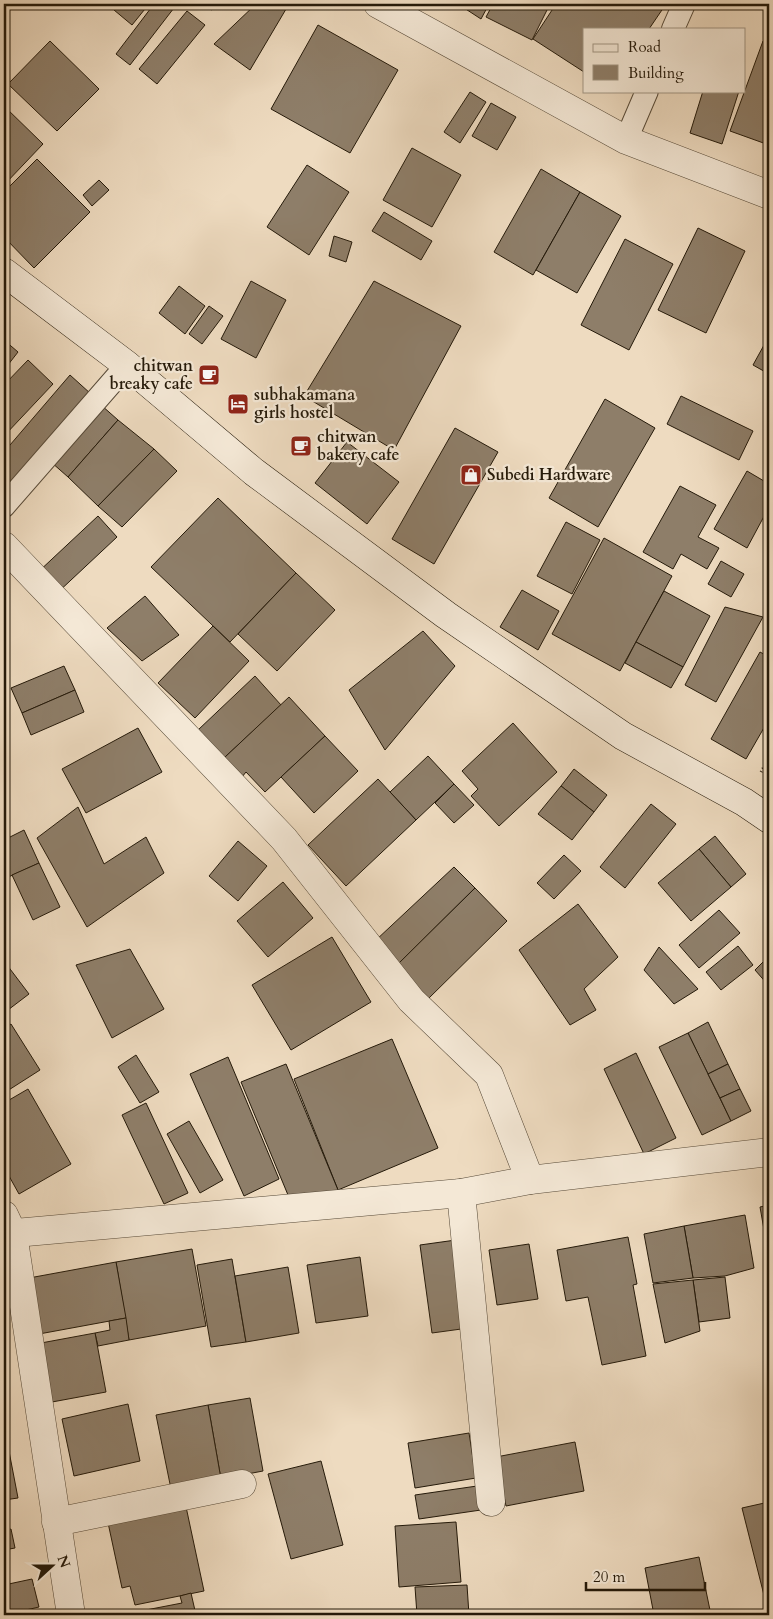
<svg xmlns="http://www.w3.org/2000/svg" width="773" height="1619" viewBox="0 0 773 1619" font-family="Cardo,serif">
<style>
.building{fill:#8e7e69;stroke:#251a0a}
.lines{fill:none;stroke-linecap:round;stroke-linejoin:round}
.lane-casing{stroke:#574a38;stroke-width:24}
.street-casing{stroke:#574a38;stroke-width:29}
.secondary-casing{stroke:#251a0a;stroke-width:29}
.path{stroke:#251a0a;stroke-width:3;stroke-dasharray:1 2.5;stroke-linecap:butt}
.lane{stroke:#f4e8d6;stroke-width:22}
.street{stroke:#f4e8d6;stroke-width:28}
.secondary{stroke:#f4e8d6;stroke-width:28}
.labels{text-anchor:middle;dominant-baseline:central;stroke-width:4.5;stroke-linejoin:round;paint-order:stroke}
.poi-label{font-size:16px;font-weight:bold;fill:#251a0a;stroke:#f4e8d6;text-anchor:start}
</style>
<rect width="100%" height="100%" fill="#eedbc0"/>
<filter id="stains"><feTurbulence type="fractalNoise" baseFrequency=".004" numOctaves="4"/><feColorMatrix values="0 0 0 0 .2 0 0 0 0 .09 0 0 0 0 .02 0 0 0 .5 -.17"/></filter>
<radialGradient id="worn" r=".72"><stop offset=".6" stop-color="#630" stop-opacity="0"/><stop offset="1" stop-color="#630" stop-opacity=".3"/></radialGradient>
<!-- building -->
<g class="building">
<path d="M119 4H149L132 25 114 10Z"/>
<path d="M154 4H177L130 65 116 54Z"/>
<path d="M202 4H216L212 10Z"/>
<path d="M256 4H289L250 70 214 44Z"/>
<path d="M458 4H489L481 19Z"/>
<path d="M493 4H550L532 40 486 17Z"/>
<path d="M556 4H666L649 29H584V72L533 39Z"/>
<path d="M187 11 205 25 157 84 139 69Z"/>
<path d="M318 25 398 70 350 153 271 109Z"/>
<path d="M50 41 99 89 57 131 8 84Z"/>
<path d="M763 41 769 44V145L730 131Z"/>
<path d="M703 91H739L722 144 690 133Z"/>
<path d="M470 92 486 102 460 143 444 132Z"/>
<path d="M491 103 516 117 497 150 472 136Z"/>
<path d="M4 106 43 144 4 185Z"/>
<path d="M412 148 461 175 432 227 383 200Z"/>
<path d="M37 159 90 212 34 268 4 237V192Z"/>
<path d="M307 165 349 192 309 255 267 227Z"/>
<path d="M541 169 580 192 533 275 494 252Z"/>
<path d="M99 180 109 190 92 206 83 195Z"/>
<path d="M580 192 621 216 577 293 536 270Z"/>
<path d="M384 212 432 241 421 260 372 231Z"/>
<path d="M698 228 745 251 706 333 658 310Z"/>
<path d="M334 236 352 242 346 262 329 256Z"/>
<path d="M625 239 673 264 629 350 581 325Z"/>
<path d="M251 281 286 300 256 358 221 339Z"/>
<path d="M374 281 461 326 394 450 304 396Z"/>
<path d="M179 286 205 306 185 334 159 313Z"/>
<path d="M209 306 223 316 202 344 189 334Z"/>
<path d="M769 336V374L753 365Z"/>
<path d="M4 340 18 352 4 370Z"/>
<path d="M28 360 53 384 4 436V385Z"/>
<path d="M70 375 91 394 4 495V452Z"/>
<path d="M681 396 753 431 739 460 667 424Z"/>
<path d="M605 399 655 428 598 527 549 498Z"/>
<path d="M101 405 118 420 68 477 51 462Z"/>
<path d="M118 420 154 449 98 506 68 477Z"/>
<path d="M455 428 498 452 434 564 392 539Z"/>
<path d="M347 442 399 482 367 524 315 483Z"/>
<path d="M154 449 177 471 122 527 98 506Z"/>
<path d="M747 471 769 484V507L747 548 714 529Z"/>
<path d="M680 486 716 505 698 537 719 548 707 569 681 554 673 569 643 552Z"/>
<path d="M218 498 296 573 230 642 151 567Z"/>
<path d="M98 516 117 537 55 595 36 574Z"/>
<path d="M566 522 600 540 572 594 537 576Z"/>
<path d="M604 538 672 576 620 671 552 634Z"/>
<path d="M721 561 744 574 731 597 708 584Z"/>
<path d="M296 573 335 610 277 671 238 634Z"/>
<path d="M522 590 559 611 538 650 500 627Z"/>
<path d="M664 591 710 616 683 667 636 642Z"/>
<path d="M145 596 179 635 142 661 107 628Z"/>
<path d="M725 607 763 617 716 702 685 685Z"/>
<path d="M213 626 249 661 195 718 158 683Z"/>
<path d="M423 631 455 666 385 750 349 690Z"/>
<path d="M636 642 683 667 671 688 625 663Z"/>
<path d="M760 652 769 657V719L746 759 711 739Z"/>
<path d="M64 666 75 690 22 713 11 688Z"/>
<path d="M255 676 281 705 224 758 198 730Z"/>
<path d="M75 690 84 712 31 735 22 713Z"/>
<path d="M289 697 325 736 265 792 246 772 242 777 224 758Z"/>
<path d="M513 723 557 772 499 826 471 796 478 789 462 771Z"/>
<path d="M138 728 162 772 86 813 62 769Z"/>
<path d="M325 736 358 771 314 813 281 777Z"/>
<path d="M428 756 454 784 416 820 390 792Z"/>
<path d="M574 769 607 795 594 812 561 786Z"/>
<path d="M378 779 416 820 346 886 308 845Z"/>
<path d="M454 784 474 805 454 823 435 803Z"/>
<path d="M561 786 594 812 572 840 538 814Z"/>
<path d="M651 804 676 824 625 888 600 867Z"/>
<path d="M78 807 104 864 146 837 164 873 87 927 37 838Z"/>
<path d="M24 830 39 863 4 879V840Z"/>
<path d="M715 836 746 874 731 887 699 849Z"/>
<path d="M238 841 267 866 238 901 209 876Z"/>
<path d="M699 849 731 887 691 921 658 883Z"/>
<path d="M564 855 581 871 554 899 537 883Z"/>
<path d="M39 863 60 907 33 920 12 875Z"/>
<path d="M454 867 475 888 395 967 375 941Z"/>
<path d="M283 882 313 918 268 957 237 921Z"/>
<path d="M475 888 507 921 427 1000 395 967Z"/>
<path d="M578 904 618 957 584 989 596 1010 570 1025 519 950Z"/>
<path d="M719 910 740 933 699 968 679 945Z"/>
<path d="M332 937 371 1002 291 1050 252 985Z"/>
<path d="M738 946 753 965 721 990 706 972Z"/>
<path d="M659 947 698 989 674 1004 644 970Z"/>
<path d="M130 949 164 1009 112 1038 76 965Z"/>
<path d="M769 956V986L755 970Z"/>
<path d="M4 961 29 994 4 1013Z"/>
<path d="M708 1022 728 1064 708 1074 688 1033Z"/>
<path d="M11 1024 40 1070 4 1093V1029Z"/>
<path d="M688 1033 731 1121 702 1135 659 1047Z"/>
<path d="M392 1039 438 1148 338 1190 294 1079Z"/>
<path d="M636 1053 676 1138 644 1154 604 1069Z"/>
<path d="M136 1055 159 1092 140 1103 118 1067Z"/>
<path d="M228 1057 279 1179 244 1196 190 1074Z"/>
<path d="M286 1064 338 1190 293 1207 241 1082Z"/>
<path d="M728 1064 740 1089 720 1098 708 1074Z"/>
<path d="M28 1089 71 1164 19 1194 4 1167V1103Z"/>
<path d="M740 1089 751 1111 731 1121 720 1098Z"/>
<path d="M146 1103 188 1193 164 1204 122 1115Z"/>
<path d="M189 1121 223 1180 200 1193 167 1134Z"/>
<path d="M769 1205V1258L760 1207Z"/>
<path d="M745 1215 754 1268 725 1276 693 1278 684 1226Z"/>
<path d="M684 1226 693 1278 653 1283 644 1234Z"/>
<path d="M628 1237 637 1284 633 1285 646 1356 602 1365 588 1297 566 1301 557 1250Z"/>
<path d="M463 1239 476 1327 432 1333 420 1245Z"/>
<path d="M529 1244 538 1299 497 1305 489 1250Z"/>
<path d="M192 1249 206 1326 129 1340 116 1262Z"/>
<path d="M360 1257 368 1316 316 1323 307 1265Z"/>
<path d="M232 1259 246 1342 211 1347 197 1265Z"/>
<path d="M116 1262 126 1318 39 1334 29 1278Z"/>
<path d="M288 1267 299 1333 246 1342 235 1276Z"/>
<path d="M725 1277 730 1318 699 1322 693 1280Z"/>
<path d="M693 1280 700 1331 665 1343 653 1284Z"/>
<path d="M126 1318 129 1340 98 1346 95 1333 110 1330 109 1321Z"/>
<path d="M95 1333 106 1392 52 1402 41 1343Z"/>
<path d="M250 1398 263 1471 221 1479 208 1405Z"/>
<path d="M128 1404 140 1461 74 1476 62 1419Z"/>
<path d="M208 1405 221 1479 171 1489 156 1415Z"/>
<path d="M4 1425 8 1446 4 1447Z"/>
<path d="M469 1433 476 1478 415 1488 408 1443Z"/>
<path d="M575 1442 584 1491 506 1506 496 1457Z"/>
<path d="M8 1446 18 1498 4 1500V1447Z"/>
<path d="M321 1461 343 1545 291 1559 268 1474Z"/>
<path d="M477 1486 481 1510 419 1519 415 1495Z"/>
<path d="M185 1502 204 1591 135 1605 130 1586 122 1588 107 1518Z"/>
<path d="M769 1502V1615L742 1508Z"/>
<path d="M4 1515 7 1530 11 1529 15 1548 4 1550Z"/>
<path d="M456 1522 461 1582 399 1587 395 1526Z"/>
<path d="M699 1557 711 1615H654L645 1568Z"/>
<path d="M32 1579 39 1607 4 1615V1585Z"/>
<path d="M467 1585 469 1615H417L415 1587Z"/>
<path d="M191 1593 196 1615H148L146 1610 182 1603 180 1596Z"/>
</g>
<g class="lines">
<!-- lane casing -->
<g class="lane-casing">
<g id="lane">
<path d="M673 29 684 4"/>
<path d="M626 140 647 91"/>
<path d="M4 506 127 365"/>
</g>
</g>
<!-- street casing -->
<g class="street-casing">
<g id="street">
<path d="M378 4 626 140 769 195"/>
<path d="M4 546 284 839 411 1000 489 1075 530 1180"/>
<path d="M461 1193 491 1502"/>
<path d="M4 1215 13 1234 71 1615"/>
<path d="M4 1234 461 1193 530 1180 769 1152"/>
<path d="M56 1522 242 1484"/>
</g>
</g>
<!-- secondary casing -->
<g class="secondary-casing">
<path id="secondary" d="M4 272 127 365 254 472 446 615 623 736 744 802 769 819"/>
</g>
<!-- path -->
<path class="path" d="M761 772 769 758"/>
<!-- lane -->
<use href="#lane" class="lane"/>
<!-- street -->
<use href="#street" class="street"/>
<!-- secondary -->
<use href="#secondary" class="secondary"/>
</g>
<!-- icons -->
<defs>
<g id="cafe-square" transform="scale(1.125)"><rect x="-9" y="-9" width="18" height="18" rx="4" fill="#8f2418" stroke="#f4e8d6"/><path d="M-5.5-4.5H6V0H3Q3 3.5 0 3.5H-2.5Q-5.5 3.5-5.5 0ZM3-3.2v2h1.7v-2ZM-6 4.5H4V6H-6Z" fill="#fff"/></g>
<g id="hotel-square" transform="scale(1.125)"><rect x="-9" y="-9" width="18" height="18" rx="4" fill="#8f2418" stroke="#f4e8d6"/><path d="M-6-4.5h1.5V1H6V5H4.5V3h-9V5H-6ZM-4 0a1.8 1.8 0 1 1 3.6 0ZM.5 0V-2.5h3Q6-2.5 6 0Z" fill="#fff"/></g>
<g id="shop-square" transform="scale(1.125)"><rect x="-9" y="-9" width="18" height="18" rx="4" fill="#8f2418" stroke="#f4e8d6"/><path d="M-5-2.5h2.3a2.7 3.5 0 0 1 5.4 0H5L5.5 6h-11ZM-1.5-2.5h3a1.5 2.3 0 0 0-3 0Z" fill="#fff"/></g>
</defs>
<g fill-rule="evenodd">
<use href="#cafe-square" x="209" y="375"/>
<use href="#hotel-square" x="238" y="404"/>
<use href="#cafe-square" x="301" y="446"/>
<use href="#shop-square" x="471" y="475"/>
</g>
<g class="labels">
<!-- poi labels -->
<g class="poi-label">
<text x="193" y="366" text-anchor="end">chitwan<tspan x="193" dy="18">breaky cafe</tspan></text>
<text x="254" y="395">subhakamana<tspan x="254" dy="18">girls hostel</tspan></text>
<text x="317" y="437">chitwan<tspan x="317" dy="18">bakery cafe</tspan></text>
<text x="487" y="475">Subedi Hardware</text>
</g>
</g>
<!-- margin -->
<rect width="773" height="1619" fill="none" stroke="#eedbc0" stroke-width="20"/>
<rect x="5" y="5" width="763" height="1609" fill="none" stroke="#251a0a" stroke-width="2.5"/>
<rect x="10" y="10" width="753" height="1599" fill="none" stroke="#251a0a"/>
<!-- legend -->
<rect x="583" y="28" width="162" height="65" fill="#f4e8d6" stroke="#a19684"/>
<rect x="593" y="44" width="25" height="8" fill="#f4e8d6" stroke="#a19684"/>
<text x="628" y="52" font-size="15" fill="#251a0a">Road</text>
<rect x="593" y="65" width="25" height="15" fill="#8e7e69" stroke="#a19684"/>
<text x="628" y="78" font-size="15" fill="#251a0a">Building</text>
<!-- north arrow -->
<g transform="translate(52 1566) rotate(69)" stroke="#f4e8d6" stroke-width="4" paint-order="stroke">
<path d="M0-4L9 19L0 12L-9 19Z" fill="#251a0a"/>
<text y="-8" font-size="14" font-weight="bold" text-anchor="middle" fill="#251a0a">N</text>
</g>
<!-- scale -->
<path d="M586 1582v8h119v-8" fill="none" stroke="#251a0a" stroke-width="2.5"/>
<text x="593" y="1582" font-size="15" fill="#251a0a" stroke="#f4e8d6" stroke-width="4" paint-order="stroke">20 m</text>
<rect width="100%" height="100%" filter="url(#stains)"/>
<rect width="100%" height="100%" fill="url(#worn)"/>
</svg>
